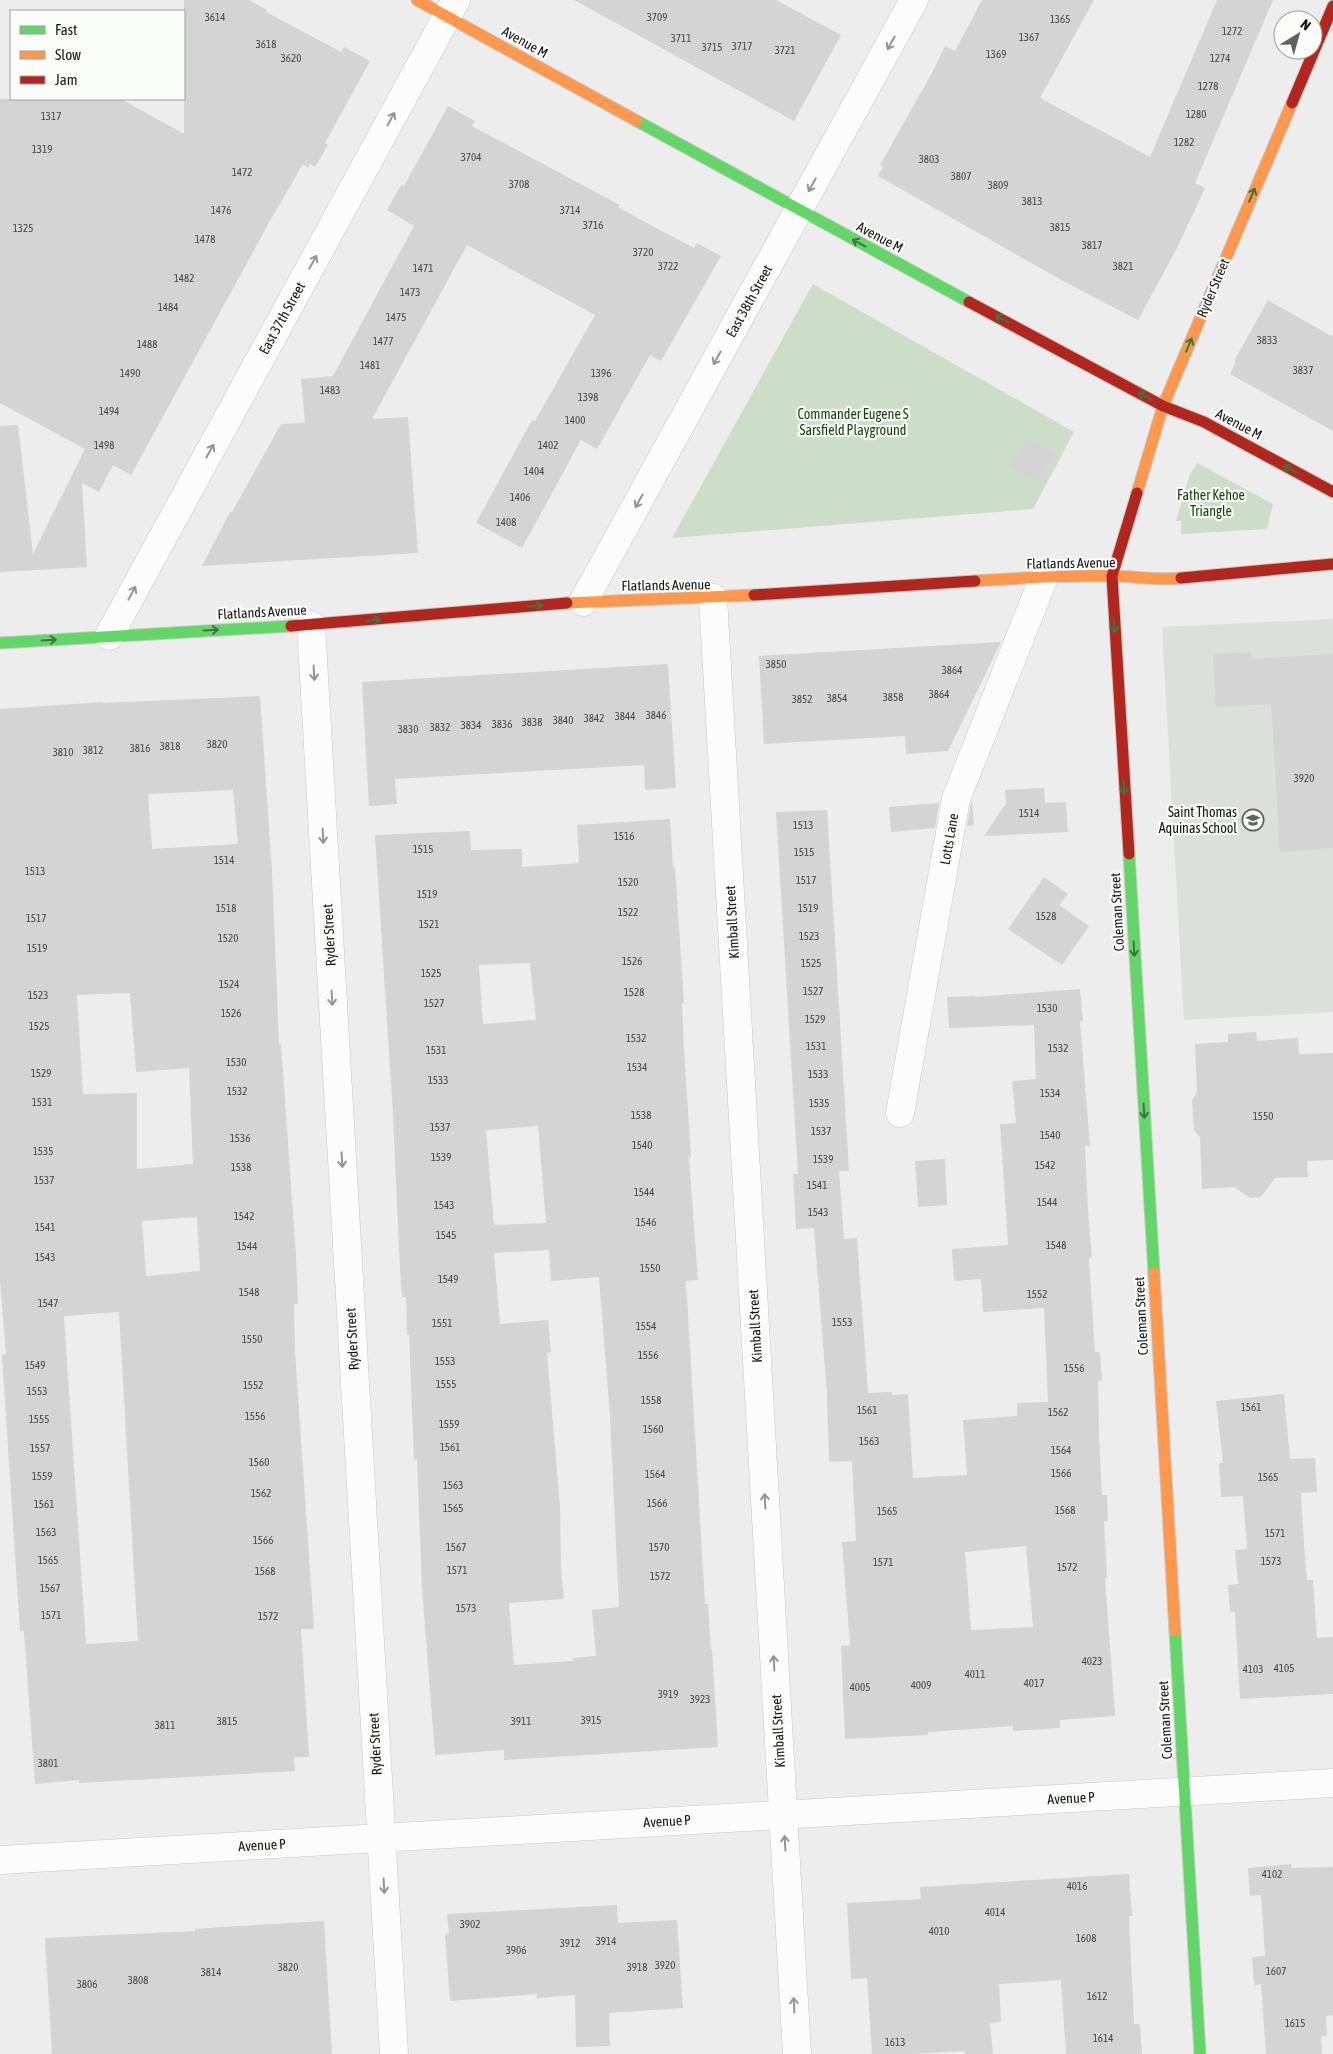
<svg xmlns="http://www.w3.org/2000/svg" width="1333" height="2054" viewBox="0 0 1333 2054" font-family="'Asap Condensed',sans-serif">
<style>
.built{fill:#dbe0da}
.green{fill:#ccdec7}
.building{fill:#d3d4d3;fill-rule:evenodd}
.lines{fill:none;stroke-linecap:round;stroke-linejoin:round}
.street-casing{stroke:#c6c7c6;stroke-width:29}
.fast-casing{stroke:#c6c7c6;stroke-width:13}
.slow-casing{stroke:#c6c7c6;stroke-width:13}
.jam-casing{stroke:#c6c7c6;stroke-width:13}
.street{stroke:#fcfcfc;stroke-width:28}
.fast{stroke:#63d668;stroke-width:11}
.slow{stroke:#ff974d;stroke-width:11}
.jam{stroke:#b3261e;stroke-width:11}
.oneway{stroke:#949494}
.oneway2{stroke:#3c763e}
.labels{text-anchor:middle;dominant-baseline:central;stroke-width:4.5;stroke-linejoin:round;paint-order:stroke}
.number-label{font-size:11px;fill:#444644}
.street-label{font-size:14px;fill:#151615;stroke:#f9fcf8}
.park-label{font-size:14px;fill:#163f0a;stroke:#f9fcf8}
.poi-label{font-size:14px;fill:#151615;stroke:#f9fcf8;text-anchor:end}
</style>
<rect width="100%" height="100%" fill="#ecedec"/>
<!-- built -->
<path class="built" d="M1333 619V1012L1184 1020 1162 627Z"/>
<!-- green -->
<g class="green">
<path d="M813 284 1074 432 1033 509 672 538Z"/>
<path d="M1197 463 1273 504 1267 529 1181 534V521H1176L1190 474Z"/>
</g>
<!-- building -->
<g class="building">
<path d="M184 0H249L267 10 266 12 341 52 344 47 370 61 325 143 328 145 315 167 310 164 308 168 303 164 271 219 131 475 113 465 99 492 82 483 87 567 0 572V426L18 425 33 554 85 449 0 403V99H121L184 134Z"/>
<path d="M574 0H776L841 35 794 121Z"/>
<path d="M982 0H1094L1040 98 1150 157 1217 0H1273L1195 183 1205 188 1177 248 1138 320 1063 281 878 176 883 167 880 165 933 71 945 46 955 51Z"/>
<path d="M448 106 475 121 472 126 620 205 618 207 643 221 694 248 697 243 721 256 661 361 650 355 597 449 581 440 522 548 476 523 532 420 535 421 595 315 467 245 372 419 408 417 418 553 202 566 230 512H232L281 424 305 423 301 379 333 376 414 226 387 210 401 185 404 186Z"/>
<path d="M1268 300 1333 337V431L1230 374 1236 362 1234 361Z"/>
<path d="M1026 438 1054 453 1038 482 1010 466Z"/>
<path d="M1001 642 948 751 906 754 905 736 764 744 759 656Z"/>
<path d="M1251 652 1252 659 1333 654V848L1280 852 1271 704 1216 707 1213 654Z"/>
<path d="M668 664 676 788 645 790 644 765 428 777 395 779 397 804 369 806 362 682Z"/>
<path d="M260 696 272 871 279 1044 281 1043 296 1257 298 1304H294L295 1352 312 1599 314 1629H301L309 1757H294L295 1771 79 1783V1780L35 1784 24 1631H20L2 1355 6 1354 0 1281V709L103 702V703ZM233 790 238 844 152 849 148 794ZM130 993 136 1072 189 1068 193 1164 137 1169V1093L83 1094 77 995ZM197 1217 200 1271 146 1276 142 1221ZM119 1312 138 1641 86 1644 64 1316Z"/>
<path d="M1044 788 1045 803 1066 802 1068 832 984 836 1004 806H1006L1005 790Z"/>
<path d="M972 801 974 825 967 826 971 803Z"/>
<path d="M939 803 935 828 891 832 889 807Z"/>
<path d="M827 810 849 1171H839L844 1239 857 1238 868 1393 892 1392V1395L908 1394 913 1478 967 1475 963 1420 1017 1416V1403L1048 1402 1044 1308 983 1312 981 1279 954 1281 952 1249 1008 1245 1000 1124 1016 1123 1012 1081 1036 1079 1034 1025 949 1028 947 997 974 996 975 997 1080 989 1083 1021H1080L1090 1146H1085L1088 1211 1092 1257 1089 1258 1095 1352H1100L1102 1381H1098L1099 1436 1102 1495H1107L1108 1521H1104L1107 1578H1105L1115 1716 1060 1720V1728L1013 1731V1726L928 1732V1735L845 1739 841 1646 850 1645 842 1542 856 1541 852 1461 829 1462 827 1395 814 1228 796 1229 793 1174H798L776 812ZM1026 1546 1033 1627 971 1630 965 1552Z"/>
<path d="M670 819 673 867H675L684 1003H682L684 1050 691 1157 689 1158 698 1280 686 1281 705 1604H708L711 1649H712L718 1747 504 1760V1750L435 1755 422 1588 417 1459 414 1460 409 1335H407L406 1297H402L400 1269 393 1115 375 835 470 831 471 850 522 849V867L579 863 577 825ZM530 963 536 1020 483 1024 479 965ZM538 1126 546 1223 494 1225 486 1130ZM549 1250 551 1281 599 1277 610 1416 619 1607 592 1610 596 1656 573 1658V1661L514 1665 509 1603 564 1599 561 1568 560 1507 547 1353 551 1352 548 1320 500 1324 494 1253Z"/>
<path d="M1044 877 1068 894 1059 905 1089 926 1062 965 1008 929Z"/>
<path d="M1256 1032 1257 1041 1298 1038 1299 1054 1333 1053V1160L1307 1161 1308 1177 1275 1178 1261 1197 1250 1198 1234 1187 1202 1189 1200 1137 1194 1131 1192 1100 1197 1093 1195 1044 1228 1042V1034Z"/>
<path d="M945 1159 947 1205 918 1207 915 1161Z"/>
<path d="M1284 1394 1290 1459 1315 1458 1317 1492 1301 1493 1304 1545 1307 1580H1313L1317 1638 1333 1637V1694L1240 1699 1235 1612H1230L1228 1585 1238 1584 1235 1550 1247 1549 1243 1496 1221 1497 1219 1463H1223L1216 1401Z"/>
<path d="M1291 1864 1292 1868 1333 1867V2015L1326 2016 1327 2036H1321L1322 2054H1266L1261 1984 1254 1985 1252 1957 1265 1956 1261 1895 1250 1896 1248 1868Z"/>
<path d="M1129 1874 1132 1916H1129L1134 2024H1140L1142 2054H1066L1061 1980 999 1984 1001 2022 990 2023 993 2054H965V2051L912 2054H872L867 1978 851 1979 847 1903 921 1899 920 1887Z"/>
<path d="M617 1905 618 1923 677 1920 683 2008 609 2013 610 2046 576 2047 575 1995 537 1998V1994L450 2001 445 1934H449L447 1914Z"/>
<path d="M324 1921 332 2054H52L45 1938 195 1931V1929L222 1927Z"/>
</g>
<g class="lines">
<!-- street casing -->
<g class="street-casing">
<g id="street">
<path d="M713 598 797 2054"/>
<path d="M583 602 914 0"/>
<path d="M311 625 394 2054"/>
<path d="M109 636 456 0"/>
<path d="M900 1113 956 799 1044 577"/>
<path d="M0 1860 1333 1783"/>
</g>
</g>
<!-- fast casing -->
<g class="fast-casing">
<g id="fast">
<path d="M637 121 969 302"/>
<path d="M0 643 291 626"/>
<path d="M1129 854 1154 1273"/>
<path d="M1175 1631 1200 2054"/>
</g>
</g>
<!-- slow casing -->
<g class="slow-casing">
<g id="slow">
<path d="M417 0 637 121"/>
<path d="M1137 493 1163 406 1292 103"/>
<path d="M975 581C1021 578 1066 575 1111 576 1135 576 1157 581 1181 578"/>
<path d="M567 603 754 595"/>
<path d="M1154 1273 1175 1631"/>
</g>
</g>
<!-- jam casing -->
<g class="jam-casing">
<g id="jam">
<path d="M1292 103 1333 6"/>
<path d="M969 302 1163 406 1204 422 1333 492"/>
<path d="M1181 578 1333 564"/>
<path d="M754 595 975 581"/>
<path d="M291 626 567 603"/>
<path d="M1129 854 1112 576 1137 493"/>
</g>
</g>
<!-- street -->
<use href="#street" class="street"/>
<!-- fast -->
<use href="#fast" class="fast"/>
<!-- slow -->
<use href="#slow" class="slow"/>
<!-- jam -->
<use href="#jam" class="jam"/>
</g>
<!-- one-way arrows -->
<defs><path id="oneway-shaft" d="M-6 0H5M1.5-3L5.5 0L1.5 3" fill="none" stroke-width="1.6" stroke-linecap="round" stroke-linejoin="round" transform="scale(1.25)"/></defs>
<g class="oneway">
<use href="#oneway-shaft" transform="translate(891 43) rotate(119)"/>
<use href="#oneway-shaft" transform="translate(391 119) rotate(-61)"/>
<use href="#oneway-shaft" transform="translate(812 185) rotate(119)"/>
<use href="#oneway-shaft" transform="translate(313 262) rotate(-61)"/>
<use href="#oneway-shaft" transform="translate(717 358) rotate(119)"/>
<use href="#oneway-shaft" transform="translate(210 451) rotate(-61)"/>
<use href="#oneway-shaft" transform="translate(639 501) rotate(119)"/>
<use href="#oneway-shaft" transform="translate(132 593) rotate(-62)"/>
<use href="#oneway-shaft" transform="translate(314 673) rotate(87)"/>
<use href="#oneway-shaft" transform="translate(323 836) rotate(87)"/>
<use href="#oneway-shaft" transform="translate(332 998) rotate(87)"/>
<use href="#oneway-shaft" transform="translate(342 1160) rotate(87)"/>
<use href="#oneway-shaft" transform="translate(765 1501) rotate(-93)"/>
<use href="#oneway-shaft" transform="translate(774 1663) rotate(-93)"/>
<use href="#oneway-shaft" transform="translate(785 1843) rotate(-93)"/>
<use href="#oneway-shaft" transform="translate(384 1886) rotate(87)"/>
<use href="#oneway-shaft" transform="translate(794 2005) rotate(-93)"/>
</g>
<g class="oneway2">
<use href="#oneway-shaft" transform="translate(1252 195) rotate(-67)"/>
<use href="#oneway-shaft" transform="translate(859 243) rotate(-152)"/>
<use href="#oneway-shaft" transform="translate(1002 319) rotate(-152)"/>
<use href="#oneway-shaft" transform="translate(1189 345) rotate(-67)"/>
<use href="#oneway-shaft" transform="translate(1145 396) rotate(-151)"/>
<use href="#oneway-shaft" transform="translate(1290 469) rotate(-152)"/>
<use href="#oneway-shaft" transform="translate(535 606) rotate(-5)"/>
<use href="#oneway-shaft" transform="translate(373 620) rotate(-5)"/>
<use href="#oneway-shaft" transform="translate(1114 625) rotate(87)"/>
<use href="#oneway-shaft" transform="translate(211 630) rotate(-3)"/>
<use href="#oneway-shaft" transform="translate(49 640) rotate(-3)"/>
<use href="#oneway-shaft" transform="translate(1124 787) rotate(87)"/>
<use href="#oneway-shaft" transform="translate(1134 949) rotate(87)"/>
<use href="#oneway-shaft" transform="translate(1144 1111) rotate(87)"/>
</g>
<!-- icons -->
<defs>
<g id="school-ring" transform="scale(1.125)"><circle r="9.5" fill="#f9fcf8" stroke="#606160" stroke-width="1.5"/><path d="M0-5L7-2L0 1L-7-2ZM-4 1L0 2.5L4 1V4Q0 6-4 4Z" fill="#606160"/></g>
</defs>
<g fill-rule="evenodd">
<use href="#school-ring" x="1253" y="820"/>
</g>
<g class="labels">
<!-- number labels -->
<g class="number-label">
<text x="215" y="17">3614</text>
<text x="657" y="17">3709</text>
<text x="1060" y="19">1365</text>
<text x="1232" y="31">1272</text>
<text x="1029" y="37">1367</text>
<text x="681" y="38">3711</text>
<text x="266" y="44">3618</text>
<text x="742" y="46">3717</text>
<text x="712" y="47">3715</text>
<text x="785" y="50">3721</text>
<text x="996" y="54">1369</text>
<text x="291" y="58">3620</text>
<text x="1220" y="58">1274</text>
<text x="1208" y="86">1278</text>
<text x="1196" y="114">1280</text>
<text x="51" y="116">1317</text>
<text x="1184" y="142">1282</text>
<text x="42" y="149">1319</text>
<text x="471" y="157">3704</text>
<text x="929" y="159">3803</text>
<text x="242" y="172">1472</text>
<text x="961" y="176">3807</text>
<text x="519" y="184">3708</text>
<text x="998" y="185">3809</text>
<text x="1032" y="201">3813</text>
<text x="221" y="210">1476</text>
<text x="570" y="210">3714</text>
<text x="593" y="225">3716</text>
<text x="1060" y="227">3815</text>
<text x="23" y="228">1325</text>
<text x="205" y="239">1478</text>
<text x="1092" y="245">3817</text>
<text x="643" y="252">3720</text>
<text x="668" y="266">3722</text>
<text x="1123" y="266">3821</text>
<text x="423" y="268">1471</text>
<text x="184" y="278">1482</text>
<text x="410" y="292">1473</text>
<text x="168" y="307">1484</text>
<text x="396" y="317">1475</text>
<text x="1267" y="340">3833</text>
<text x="383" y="341">1477</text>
<text x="147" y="344">1488</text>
<text x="370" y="365">1481</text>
<text x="1303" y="370">3837</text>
<text x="130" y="373">1490</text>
<text x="601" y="373">1396</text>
<text x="330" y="390">1483</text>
<text x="588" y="397">1398</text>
<text x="109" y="411">1494</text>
<text x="575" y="420">1400</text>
<text x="104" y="445">1498</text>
<text x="548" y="445">1402</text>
<text x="534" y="471">1404</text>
<text x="520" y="497">1406</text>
<text x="506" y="522">1408</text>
<text x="776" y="664">3850</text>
<text x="952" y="670">3864</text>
<text x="939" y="694">3864</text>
<text x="893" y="697">3858</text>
<text x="837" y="698">3854</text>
<text x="802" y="699">3852</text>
<text x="656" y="715">3846</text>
<text x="625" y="716">3844</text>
<text x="594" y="718">3842</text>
<text x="563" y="720">3840</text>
<text x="532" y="722">3838</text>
<text x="502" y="724">3836</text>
<text x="471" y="725">3834</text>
<text x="440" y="727">3832</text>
<text x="408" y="729">3830</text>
<text x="217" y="744">3820</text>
<text x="170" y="746">3818</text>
<text x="140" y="748">3816</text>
<text x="93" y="750">3812</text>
<text x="63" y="752">3810</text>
<text x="1304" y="778">3920</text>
<text x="1029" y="813">1514</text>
<text x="803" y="825">1513</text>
<text x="624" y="836">1516</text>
<text x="423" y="849">1515</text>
<text x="804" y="852">1515</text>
<text x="224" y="860">1514</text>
<text x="35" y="871">1513</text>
<text x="806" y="880">1517</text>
<text x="628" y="882">1520</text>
<text x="427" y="894">1519</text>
<text x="226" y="908">1518</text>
<text x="808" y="908">1519</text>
<text x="628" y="912">1522</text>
<text x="1046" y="916">1528</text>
<text x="36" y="918">1517</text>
<text x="429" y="924">1521</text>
<text x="809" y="936">1523</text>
<text x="228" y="938">1520</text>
<text x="37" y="948">1519</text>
<text x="632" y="961">1526</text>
<text x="811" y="963">1525</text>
<text x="431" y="973">1525</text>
<text x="229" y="984">1524</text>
<text x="813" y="991">1527</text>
<text x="634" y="992">1528</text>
<text x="38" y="995">1523</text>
<text x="434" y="1003">1527</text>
<text x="1047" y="1008">1530</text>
<text x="231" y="1013">1526</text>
<text x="815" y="1019">1529</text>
<text x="39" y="1026">1525</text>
<text x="636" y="1038">1532</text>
<text x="816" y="1046">1531</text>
<text x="1058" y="1048">1532</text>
<text x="436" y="1050">1531</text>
<text x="236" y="1062">1530</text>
<text x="637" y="1067">1534</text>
<text x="41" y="1073">1529</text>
<text x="818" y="1074">1533</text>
<text x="438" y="1080">1533</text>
<text x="237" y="1091">1532</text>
<text x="1050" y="1093">1534</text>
<text x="42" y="1102">1531</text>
<text x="819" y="1103">1535</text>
<text x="641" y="1115">1538</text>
<text x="1263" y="1116">1550</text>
<text x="440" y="1127">1537</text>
<text x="821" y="1131">1537</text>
<text x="1050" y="1135">1540</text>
<text x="240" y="1138">1536</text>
<text x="642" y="1145">1540</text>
<text x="43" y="1151">1535</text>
<text x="441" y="1157">1539</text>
<text x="823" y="1159">1539</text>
<text x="1045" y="1165">1542</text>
<text x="241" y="1167">1538</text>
<text x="44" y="1180">1537</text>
<text x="817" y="1185">1541</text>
<text x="644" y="1192">1544</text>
<text x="1047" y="1202">1544</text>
<text x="444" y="1205">1543</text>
<text x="818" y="1212">1543</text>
<text x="244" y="1216">1542</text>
<text x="646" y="1222">1546</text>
<text x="45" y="1227">1541</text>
<text x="446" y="1235">1545</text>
<text x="1056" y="1245">1548</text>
<text x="247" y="1246">1544</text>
<text x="45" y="1257">1543</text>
<text x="650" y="1268">1550</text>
<text x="448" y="1279">1549</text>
<text x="249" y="1292">1548</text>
<text x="1037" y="1294">1552</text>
<text x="48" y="1303">1547</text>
<text x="842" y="1322">1553</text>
<text x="442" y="1323">1551</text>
<text x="646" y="1326">1554</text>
<text x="252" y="1339">1550</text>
<text x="648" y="1355">1556</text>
<text x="445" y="1361">1553</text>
<text x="35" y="1365">1549</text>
<text x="1074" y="1368">1556</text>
<text x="446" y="1384">1555</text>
<text x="253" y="1385">1552</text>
<text x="37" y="1391">1553</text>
<text x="651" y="1400">1558</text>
<text x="1251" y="1407">1561</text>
<text x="867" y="1410">1561</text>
<text x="1058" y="1412">1562</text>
<text x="255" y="1416">1556</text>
<text x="39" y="1419">1555</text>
<text x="449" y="1424">1559</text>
<text x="653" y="1429">1560</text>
<text x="869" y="1441">1563</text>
<text x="450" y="1447">1561</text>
<text x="40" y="1448">1557</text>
<text x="1061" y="1450">1564</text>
<text x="259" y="1462">1560</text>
<text x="1061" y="1473">1566</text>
<text x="655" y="1474">1564</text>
<text x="42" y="1476">1559</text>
<text x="1268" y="1477">1565</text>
<text x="453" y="1485">1563</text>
<text x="261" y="1493">1562</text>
<text x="657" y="1503">1566</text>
<text x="44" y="1504">1561</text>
<text x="453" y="1508">1565</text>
<text x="1065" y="1510">1568</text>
<text x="887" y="1511">1565</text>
<text x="46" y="1532">1563</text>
<text x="1275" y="1533">1571</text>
<text x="263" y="1540">1566</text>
<text x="456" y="1547">1567</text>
<text x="659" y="1547">1570</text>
<text x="48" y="1560">1565</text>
<text x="1271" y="1561">1573</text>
<text x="883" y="1562">1571</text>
<text x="1067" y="1567">1572</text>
<text x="457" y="1570">1571</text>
<text x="265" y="1571">1568</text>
<text x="660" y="1576">1572</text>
<text x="50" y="1588">1567</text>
<text x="466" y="1608">1573</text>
<text x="51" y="1615">1571</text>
<text x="268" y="1616">1572</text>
<text x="1092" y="1661">4023</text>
<text x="1284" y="1668">4105</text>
<text x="1253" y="1669">4103</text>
<text x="975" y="1674">4011</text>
<text x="1034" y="1683">4017</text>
<text x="921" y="1685">4009</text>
<text x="860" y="1687">4005</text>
<text x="668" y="1694">3919</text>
<text x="700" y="1699">3923</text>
<text x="591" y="1720">3915</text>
<text x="227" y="1721">3815</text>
<text x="521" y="1721">3911</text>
<text x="165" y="1725">3811</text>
<text x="48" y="1763">3801</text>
<text x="1272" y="1874">4102</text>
<text x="1077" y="1886">4016</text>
<text x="995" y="1912">4014</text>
<text x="470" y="1924">3902</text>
<text x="939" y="1931">4010</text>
<text x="1086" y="1938">1608</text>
<text x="606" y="1941">3914</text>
<text x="570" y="1943">3912</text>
<text x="516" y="1950">3906</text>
<text x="665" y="1965">3920</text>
<text x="288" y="1967">3820</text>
<text x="637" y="1967">3918</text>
<text x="1276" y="1971">1607</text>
<text x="211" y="1972">3814</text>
<text x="138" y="1980">3808</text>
<text x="87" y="1984">3806</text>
<text x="1097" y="1996">1612</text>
<text x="1295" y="2023">1615</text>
<text x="1103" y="2038">1614</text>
<text x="895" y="2042">1613</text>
</g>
<!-- street labels -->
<g class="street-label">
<text transform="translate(525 42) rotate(29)">Avenue M</text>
<text transform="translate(880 237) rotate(28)">Avenue M</text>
<text transform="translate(1213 288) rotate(-67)">Ryder Street</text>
<text transform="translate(749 301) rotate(-61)">East 38th Street</text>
<text transform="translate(282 318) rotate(-61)">East 37th Street</text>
<text transform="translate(1239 424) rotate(28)">Avenue M</text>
<text transform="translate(1071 563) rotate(-1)">Flatlands Avenue</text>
<text transform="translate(666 585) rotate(-1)">Flatlands Avenue</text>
<text transform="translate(262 612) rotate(-3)">Flatlands Avenue</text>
<text transform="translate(949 839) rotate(-80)">Lotts Lane</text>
<text transform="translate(1117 912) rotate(-93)">Coleman Street</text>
<text transform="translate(732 922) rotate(-93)">Kimball Street</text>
<text transform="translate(329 935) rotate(-93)">Ryder Street</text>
<text transform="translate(1141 1316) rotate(-93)">Coleman Street</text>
<text transform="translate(755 1326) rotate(-93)">Kimball Street</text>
<text transform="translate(352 1339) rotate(-93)">Ryder Street</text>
<text transform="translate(1165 1720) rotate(-93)">Coleman Street</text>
<text transform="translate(778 1731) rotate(-93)">Kimball Street</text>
<text transform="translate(375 1744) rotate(-93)">Ryder Street</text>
<text transform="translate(1071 1798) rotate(-3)">Avenue P</text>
<text transform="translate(667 1821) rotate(-3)">Avenue P</text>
<text transform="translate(262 1845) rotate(-3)">Avenue P</text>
</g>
<!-- park labels -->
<g class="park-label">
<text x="853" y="414">Commander Eugene S<tspan x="853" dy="16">Sarsfield Playground</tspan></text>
<text x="1211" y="495">Father Kehoe<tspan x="1211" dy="16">Triangle</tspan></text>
</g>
<!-- poi labels -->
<g class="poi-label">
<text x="1237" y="812">Saint Thomas<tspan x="1237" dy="16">Aquinas School</tspan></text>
</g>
</g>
<!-- legend -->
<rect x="10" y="10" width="175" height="90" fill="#f9fcf8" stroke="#9ea09d"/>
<rect x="20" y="26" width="25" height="8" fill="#63d668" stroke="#9ea09d"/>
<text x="55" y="35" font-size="15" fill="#151615">Fast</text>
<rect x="20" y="51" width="25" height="8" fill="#ff974d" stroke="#9ea09d"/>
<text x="55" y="60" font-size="15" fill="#151615">Slow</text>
<rect x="20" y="76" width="25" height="8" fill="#b3261e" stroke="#9ea09d"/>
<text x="55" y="85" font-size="15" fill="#151615">Jam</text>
<!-- north arrow -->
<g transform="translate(1298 35) rotate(37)"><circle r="24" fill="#f9fcf8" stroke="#9ea09d"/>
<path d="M0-4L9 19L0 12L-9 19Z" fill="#606160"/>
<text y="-8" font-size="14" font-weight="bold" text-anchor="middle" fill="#151615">N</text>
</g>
</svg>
